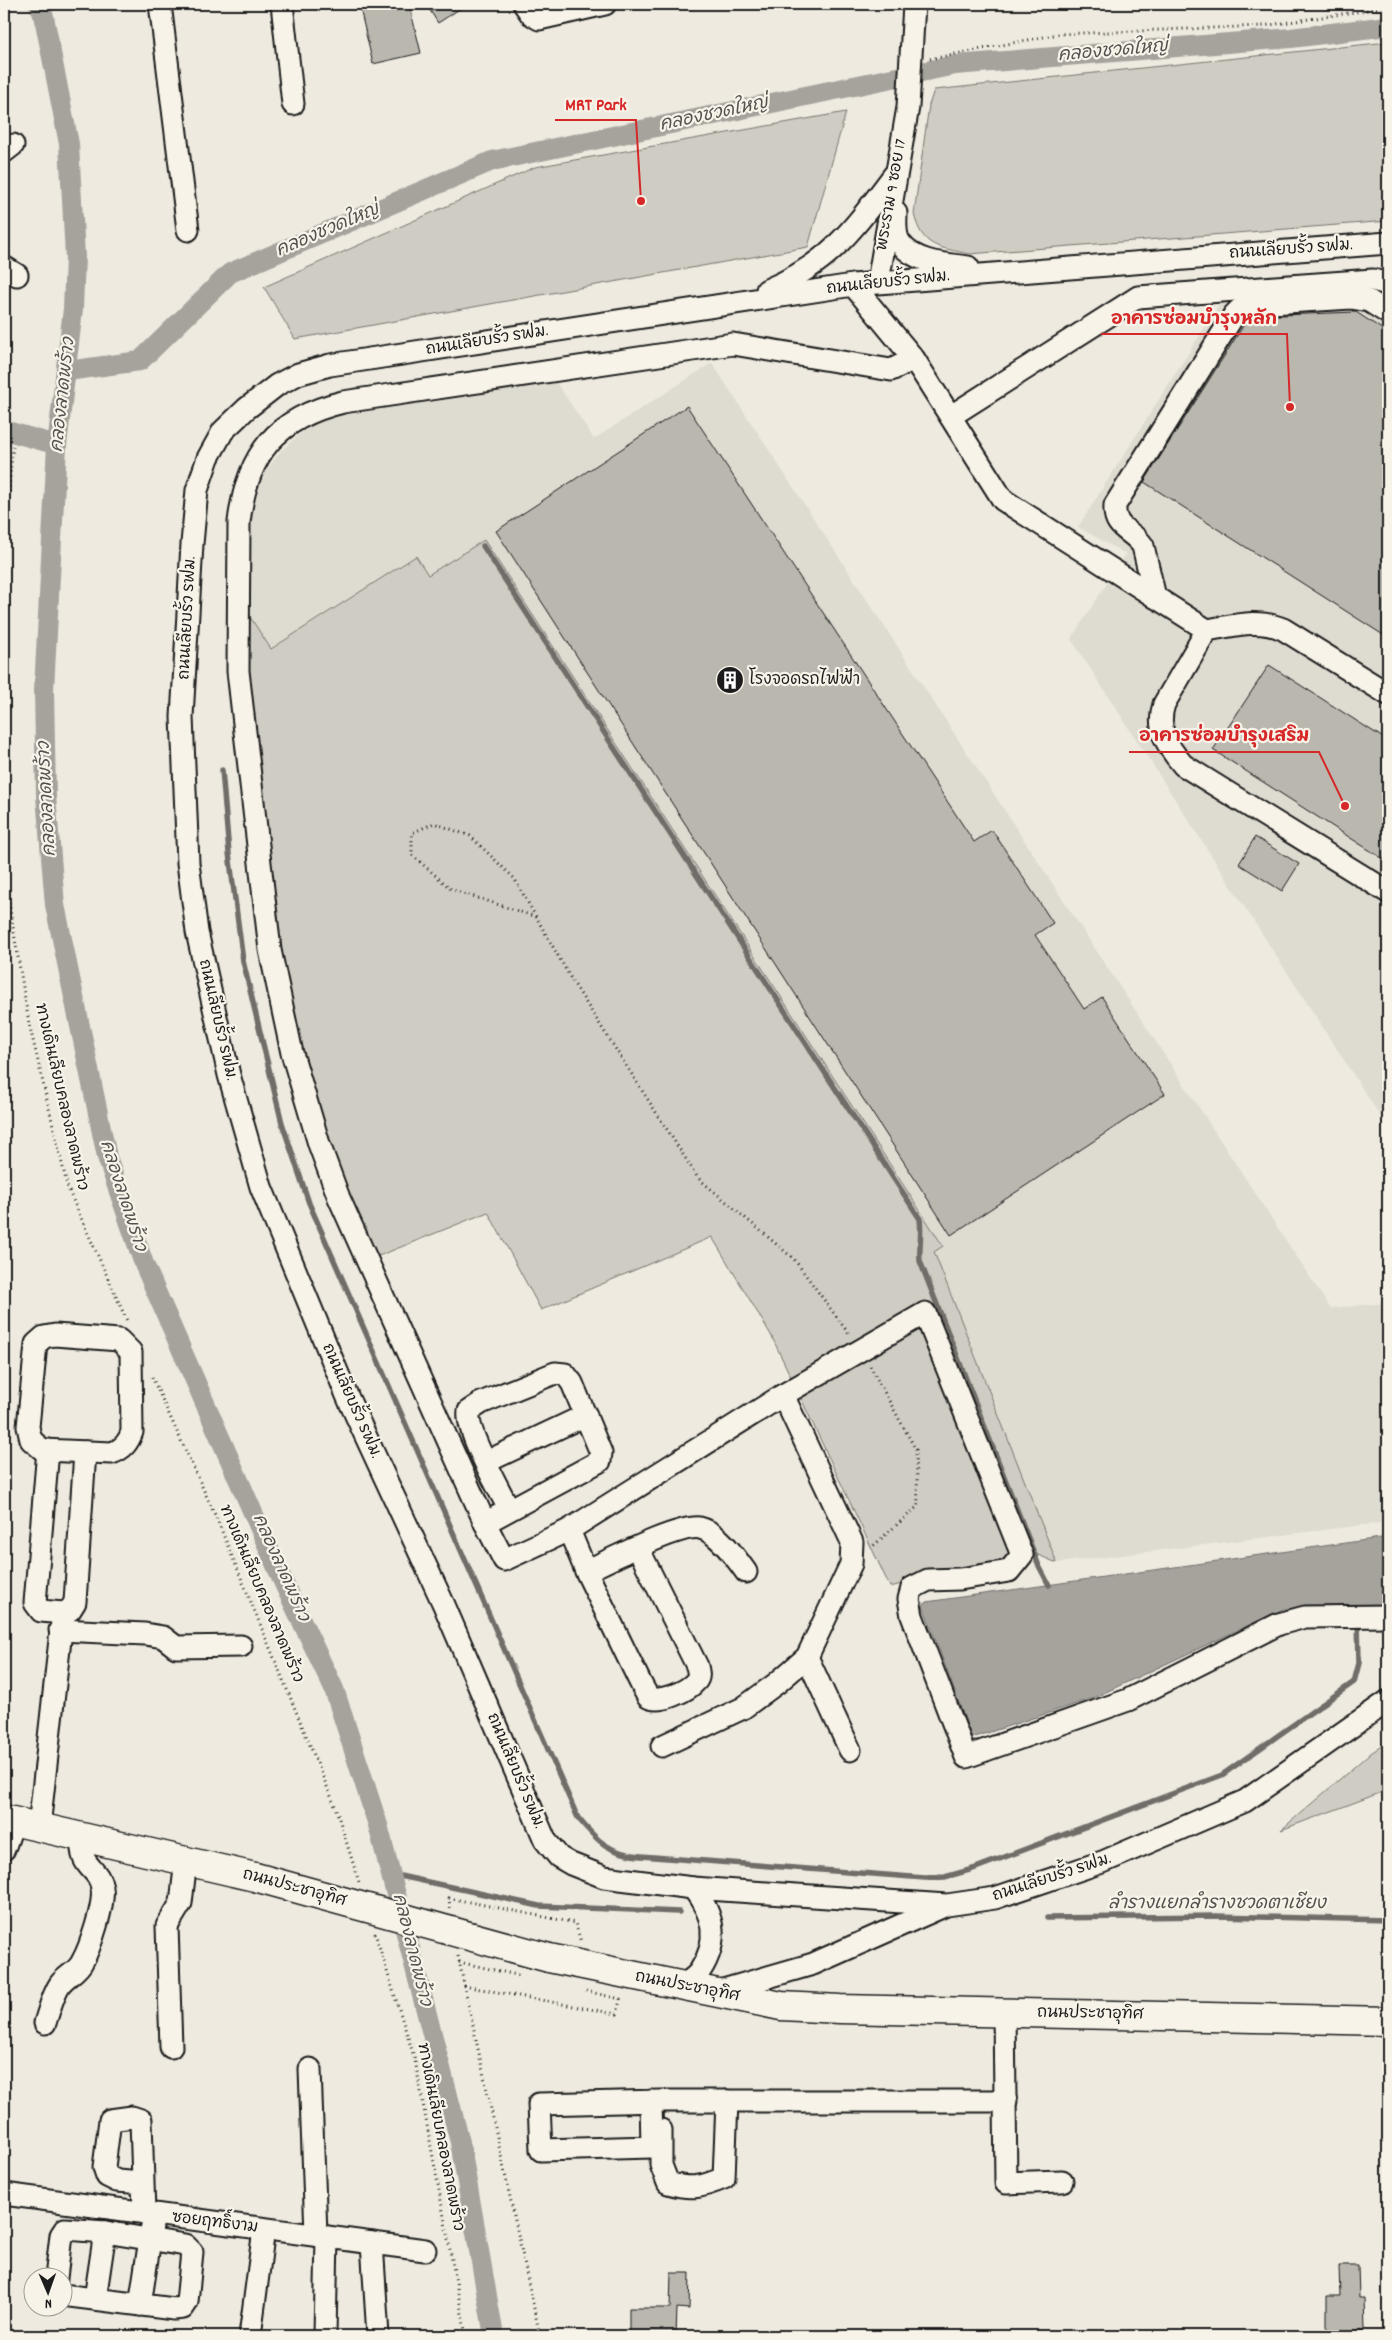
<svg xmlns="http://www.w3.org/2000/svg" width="1392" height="2340" viewBox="0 0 1392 2340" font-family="Dekko,'Playpen Sans Thai',sans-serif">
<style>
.built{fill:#dedbd1}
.green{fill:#cfccc3;stroke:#767470}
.water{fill:#a6a39d;stroke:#6f6d69}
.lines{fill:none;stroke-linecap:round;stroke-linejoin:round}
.stream{stroke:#6f6d69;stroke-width:5.5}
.canal{stroke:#a6a39d;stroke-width:20}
.building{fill:#bab7af;stroke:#1c1c1c}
.minor-casing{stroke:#1c1c1c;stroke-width:25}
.major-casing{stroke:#1c1c1c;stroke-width:31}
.path{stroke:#1c1c1c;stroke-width:3;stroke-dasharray:1 4;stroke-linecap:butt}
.minor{stroke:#f7f3e8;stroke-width:21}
.major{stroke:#f7f3e8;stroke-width:28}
.major-bridge-casing{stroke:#1c1c1c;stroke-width:31;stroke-linecap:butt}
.major-bridge{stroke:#f7f3e8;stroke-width:28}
.labels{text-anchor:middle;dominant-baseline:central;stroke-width:4.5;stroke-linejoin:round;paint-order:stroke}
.street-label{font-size:16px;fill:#1c1c1c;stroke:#f7f3e8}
.poi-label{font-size:16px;fill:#1c1c1c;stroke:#f7f3e8;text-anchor:start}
.water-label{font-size:18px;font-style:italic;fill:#535250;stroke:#f7f3e8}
.leader{fill:none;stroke:#d62828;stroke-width:2}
.callout-dot{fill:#d62828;stroke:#f7f3e8;stroke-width:2}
.callout-label{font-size:18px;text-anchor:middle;font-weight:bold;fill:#d62828;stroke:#f7f3e8;stroke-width:4.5;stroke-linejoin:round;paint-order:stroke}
</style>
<rect width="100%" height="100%" fill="#eeeae0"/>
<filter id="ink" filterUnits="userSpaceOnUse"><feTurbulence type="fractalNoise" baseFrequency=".02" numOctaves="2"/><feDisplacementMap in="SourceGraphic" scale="10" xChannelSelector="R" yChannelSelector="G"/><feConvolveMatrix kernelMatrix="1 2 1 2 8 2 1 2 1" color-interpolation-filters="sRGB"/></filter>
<g filter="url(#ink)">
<!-- built -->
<g class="built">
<path d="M1388 267V1128L1071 639 1126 554 1078 527 1224 297 1373 289 1374 268Z"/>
<path d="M712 363 1330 1308 1388 1303V1522L1057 1563 934 1252 943 1246 484 540 428 575 416 556 271 649 248 614 249 532 252 507 258 487 268 468 280 452 297 436 313 425 338 415 556 382 594 439Z"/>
</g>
<!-- green -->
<g class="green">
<path d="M1388 42V221L969 254C939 247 922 248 914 214L929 105 934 90Z"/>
<path d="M846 112 808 247 295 339 264 287 535 167Z"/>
<path d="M484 540 943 1246 934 1252 1057 1563 1031 1552 890 1587 771 1335 712 1237 541 1310 488 1212 371 1259 294 1053 275 951 246 645 248 614 271 649 416 556 428 575Z"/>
<path d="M1388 1742V1790L1281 1830 1369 1754Z"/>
</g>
<!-- water -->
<path class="water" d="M1388 1537V1607L1283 1609 1091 1699 972 1738 923 1606 926 1602Z"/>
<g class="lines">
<!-- stream -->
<g class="stream">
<path d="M483 546 920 1219C922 1233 919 1246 920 1261L1039 1566 1049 1585"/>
<path d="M222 770 229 853 243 961 282 1123 309 1203 578 1818C597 1841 610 1854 641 1856L925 1878 945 1877 973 1869 1222 1775 1354 1682 1359 1663 1358 1621"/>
<path d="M391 1874 539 1906 679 1912"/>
<path d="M1047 1918 1216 1916 1388 1920"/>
</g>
<!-- canal -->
<g class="canal">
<path d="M39 4 44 17 69 144 75 257 73 309 57 445 44 690 46 796 55 905 107 1157 144 1264 286 1588 334 1689 378 1825 460 2142 494 2336"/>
<path d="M67 371 140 361 230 273 492 161 955 65 1291 38 1388 26"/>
<path d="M4 430 57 445"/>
</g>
</g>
<!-- building -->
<g class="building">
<path d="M359 4H409L421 53 373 64Z"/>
<path d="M426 4H467L438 23Z"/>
<path d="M1356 312 1388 333V638L1144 482 1247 320 1257 316Z"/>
<path d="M687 406 974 842 992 830 1053 923 1035 935 1084 1009 1102 997 1165 1094 951 1235 496 531Z"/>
<path d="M1269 665 1388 741V862L1213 750Z"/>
<path d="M1255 837 1299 864 1282 891 1239 864Z"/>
<path d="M1339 2266H1358L1359 2298H1364L1365 2330 1327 2331V2296H1340Z"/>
<path d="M671 2273H690L689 2309 677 2308 676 2336H629V2308H670Z"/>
</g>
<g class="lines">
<!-- minor casing -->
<g class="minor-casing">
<g id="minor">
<path d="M160 4 188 230"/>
<path d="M282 4 293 104"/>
<path d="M524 4 531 14 539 19 605 4"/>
<path d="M4 152 13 145"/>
<path d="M896 213C896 223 894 236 901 244 915 263 947 264 968 267"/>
<path d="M1388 243 853 285 330 365 298 374 277 385 246 409 223 431 208 458 197 490 192 544 182 717 188 863 197 932 229 1075 261 1187 348 1398 444 1605 545 1840 559 1857 571 1864 604 1877 693 1888 947 1905 995 1898 1105 1861 1245 1801 1388 1701"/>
<path d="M4 267 17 275"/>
<path d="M878 282 908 107 914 4"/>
<path d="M853 285 914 359"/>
<path d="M767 290C831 263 854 228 894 175"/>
<path d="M951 416 1138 297 1373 280 1388 284"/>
<path d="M1155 597 1143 546C1132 529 1113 530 1115 505L1234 315 1239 310 1254 304 1351 298 1369 301 1388 313"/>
<path d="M1207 630 1003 500 914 359 891 370 733 344 343 402C276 418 247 454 239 522L238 671 270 950 292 1053 319 1144 339 1198 485 1523 504 1560 569 1530 783 1395 925 1313 1022 1555 1009 1571 960 1579 928 1580 912 1588 909 1599 912 1616 966 1757 1128 1700 1279 1624 1305 1617 1388 1616"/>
<path d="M1388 694 1283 629C1257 618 1233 626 1207 630L1164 704C1156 729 1167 746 1183 765L1388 892"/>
<path d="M55 1335 119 1340 131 1352 132 1432C128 1443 123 1449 112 1453L43 1450 31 1440 28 1427 36 1344 44 1337Z"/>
<path d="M48 1450 35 1603 41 1611 63 1613 70 1610 75 1602 85 1452"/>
<path d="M486 1462 586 1415"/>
<path d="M485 1523 600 1461 601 1453 572 1383 565 1374 555 1373 481 1403 469 1411C465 1430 499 1489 509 1509"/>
<path d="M569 1530 586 1571 641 1684 648 1697C659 1704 688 1691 696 1681 700 1677 698 1671 697 1666L638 1548"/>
<path d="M586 1571C608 1561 680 1524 700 1528 718 1532 736 1558 746 1572"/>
<path d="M60 1630 145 1634 163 1637 176 1647 241 1646"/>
<path d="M807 1657 850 1750"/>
<path d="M662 1746 743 1708 777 1683 807 1657 851 1564 852 1542 783 1395"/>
<path d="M39 1827 63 1613"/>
<path d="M4 1849 14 1821"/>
<path d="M682 1986C688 1982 696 1977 700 1971 720 1940 714 1915 693 1888"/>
<path d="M716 1992 813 1964 944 1906"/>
<path d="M1004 2012 1006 2183 1062 2181"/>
<path d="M45 2023C49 2011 53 1994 60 1984 66 1976 78 1971 82 1962 90 1948 105 1904 102 1888 98 1865 79 1871 82 1837"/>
<path d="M171 2047 167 1926 181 1903 186 1860"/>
<path d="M310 2069 316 2234"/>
<path d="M651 2101 652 2147 541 2150 539 2104 660 2101H1006"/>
<path d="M661 2130V2165L668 2183C692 2190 702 2187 724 2178L727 2101"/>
<path d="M143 2183 117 2181 107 2176 104 2167 110 2120 132 2117 141 2120 144 2213"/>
<path d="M4 2194 425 2250"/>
<path d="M372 2243 378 2336"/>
<path d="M56 2278 61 2235 65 2229 105 2232 185 2245 192 2252 187 2302 183 2308 174 2309 62 2295"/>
<path d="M95 2299 105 2232"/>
<path d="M140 2305 152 2226"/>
<path d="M325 2335 327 2237"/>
<path d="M250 2336 264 2229"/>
</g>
</g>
<!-- major casing -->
<g class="major-casing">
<g id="major">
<path d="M4 1819 255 1877"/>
<path d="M549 1958 781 2006 840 2009 1388 2021"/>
</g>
</g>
<!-- path -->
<g class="path">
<path d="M930 59 1059 34 1263 26 1388 7"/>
<path d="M4 443 13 446 4 533"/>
<path d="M4 873 29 1023 68 1189 128 1323"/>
<path d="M536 917 451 889 412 855V833L434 823 470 836 514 878 574 984 698 1178 794 1259 849 1334"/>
<path d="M870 1366 916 1450 918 1506 873 1546"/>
<path d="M152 1377 216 1517 335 1806 359 1882"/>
<path d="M450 1908 449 1898 575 1923 581 1942"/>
<path d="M375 1933 415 2060 466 2336"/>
<path d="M458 1956 540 2336"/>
<path d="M459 1962 521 1976"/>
<path d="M464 1986 617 2014 620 1999 586 1991"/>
</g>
<!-- minor -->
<use href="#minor" class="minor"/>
<!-- major -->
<use href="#major" class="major"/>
<!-- major-bridge casing -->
<g class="major-bridge-casing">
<path id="major-bridge" d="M255 1877 549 1958"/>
</g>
<!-- major-bridge -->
<use href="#major-bridge" class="major-bridge"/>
</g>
</g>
<!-- icons -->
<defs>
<g id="building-disc" transform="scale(1.4375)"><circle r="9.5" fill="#1c1c1c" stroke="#f7f3e8"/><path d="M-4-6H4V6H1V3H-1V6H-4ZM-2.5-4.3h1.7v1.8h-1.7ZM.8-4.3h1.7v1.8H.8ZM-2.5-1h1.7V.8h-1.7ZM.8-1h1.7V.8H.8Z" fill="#fff"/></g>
</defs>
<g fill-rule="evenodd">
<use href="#building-disc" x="730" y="680"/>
</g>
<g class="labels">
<!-- street labels -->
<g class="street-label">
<text transform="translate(892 195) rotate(-80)">พระราม 9 ซอย 17</text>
<text transform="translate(1291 250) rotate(-4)">ถนนเลียบรั้ว รฟม.</text>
<text transform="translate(888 283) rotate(-6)">ถนนเลียบรั้ว รฟม.</text>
<text transform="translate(487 341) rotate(-9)">ถนนเลียบรั้ว รฟม.</text>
<text transform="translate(188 618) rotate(-87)">ถนนเลียบรั้ว รฟม.</text>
<text transform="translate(217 1020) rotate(77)">ถนนเลียบรั้ว รฟม.</text>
<text transform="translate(61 1097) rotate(77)">ทางเดินเลียบคลองลาดพร้าว</text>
<text transform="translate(351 1401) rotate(66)">ถนนเลียบรั้ว รฟม.</text>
<text transform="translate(261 1594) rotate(67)">ทางเดินเลียบคลองลาดพร้าว</text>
<text transform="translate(515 1771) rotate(67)">ถนนเลียบรั้ว รฟม.</text>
<text transform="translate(1052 1878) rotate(-18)">ถนนเลียบรั้ว รฟม.</text>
<text transform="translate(294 1888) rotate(15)">ถนนประชาอุทิศ</text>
<text transform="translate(687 1987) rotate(11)">ถนนประชาอุทิศ</text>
<text transform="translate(1090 2014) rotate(1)">ถนนประชาอุทิศ</text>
<text transform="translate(440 2137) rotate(79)">ทางเดินเลียบคลองลาดพร้าว</text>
<text transform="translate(215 2223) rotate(7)">ซอยฤทธิ์งาม</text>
</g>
<!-- poi labels -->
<g class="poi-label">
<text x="749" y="680">โรงจอดรถไฟฟ้า</text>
</g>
<!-- water labels -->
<g class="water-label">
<text transform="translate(1113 52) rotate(-5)">คลองชวดใหญ่</text>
<text transform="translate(714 115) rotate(-12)">คลองชวดใหญ่</text>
<text transform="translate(328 231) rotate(-23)">คลองชวดใหญ่</text>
<text transform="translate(64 395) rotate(-84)">คลองลาดพร้าว</text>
<text transform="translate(48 799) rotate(-93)">คลองลาดพร้าว</text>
<text transform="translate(122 1196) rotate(72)">คลองลาดพร้าว</text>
<text transform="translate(280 1568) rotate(66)">คลองลาดพร้าว</text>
<text x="1217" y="1904">ลำรางแยกลำรางชวดตาเชียง</text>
<text transform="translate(411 1950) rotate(76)">คลองลาดพร้าว</text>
</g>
</g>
<!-- callouts -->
<path class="leader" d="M641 201L636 120H555M1290 407L1287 334H1101M1345 806L1319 752H1129"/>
<g class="callout-dot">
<circle cx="641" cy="201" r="5"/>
<circle cx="1290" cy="407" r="5"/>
<circle cx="1345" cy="806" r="5"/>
</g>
<g class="callout-label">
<text x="596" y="110">MRT Park</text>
<text x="1194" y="324">อาคารซ่อมบำรุงหลัก</text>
<text x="1224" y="741">อาคารซ่อมบำรุงเสริม</text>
</g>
<!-- margin -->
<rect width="1392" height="2340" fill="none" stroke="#f7f3e8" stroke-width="20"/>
<rect x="10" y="10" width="1372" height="2320" fill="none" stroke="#1c1c1c" stroke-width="2" filter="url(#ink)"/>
<!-- north arrow -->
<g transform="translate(48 2292) rotate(178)"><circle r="24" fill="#f7f3e8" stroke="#9f9d96"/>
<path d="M0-4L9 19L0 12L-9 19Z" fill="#1c1c1c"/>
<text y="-8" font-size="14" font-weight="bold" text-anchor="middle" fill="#1c1c1c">N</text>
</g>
</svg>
